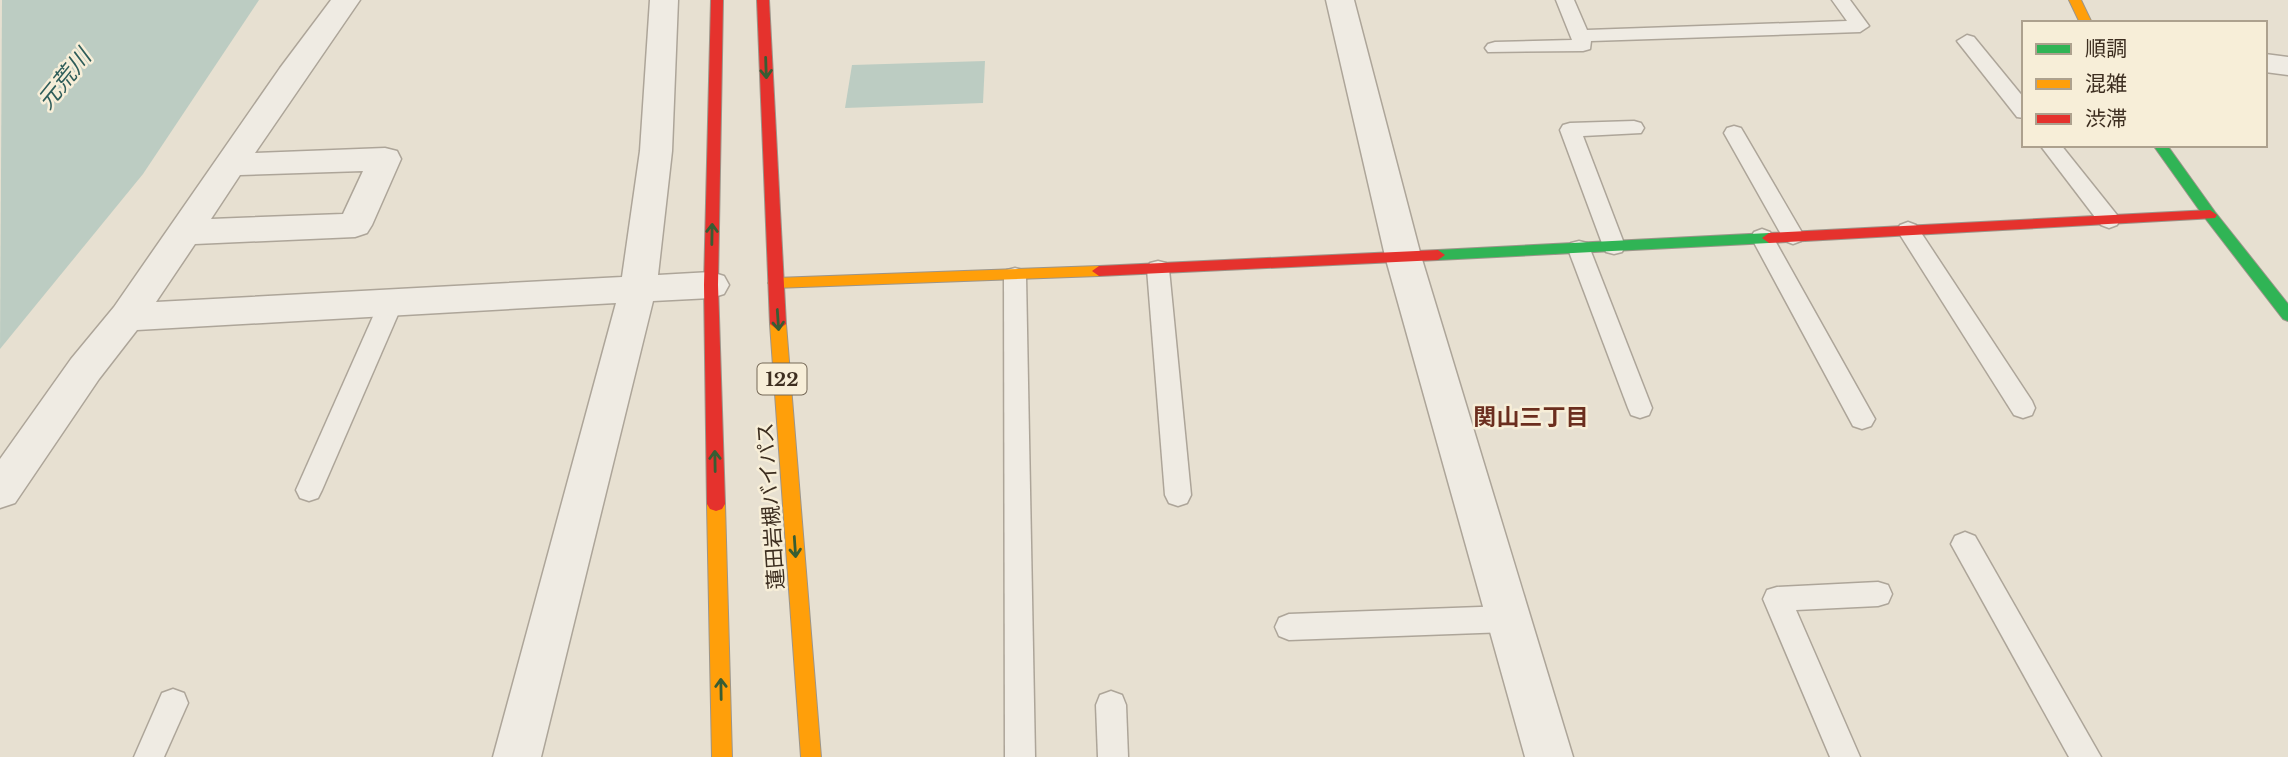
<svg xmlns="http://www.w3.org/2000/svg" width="2288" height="757" viewBox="0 0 2288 757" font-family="'Libre Baskerville','Noto Sans JP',serif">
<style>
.water{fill:#bcccc2}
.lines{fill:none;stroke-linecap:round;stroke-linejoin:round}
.lane-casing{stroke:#ada599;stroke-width:3}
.street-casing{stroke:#ada599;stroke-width:3}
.fast-casing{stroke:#9c958a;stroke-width:2}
.slow-casing{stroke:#9c958a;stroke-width:2}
.jam-casing{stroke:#9c958a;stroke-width:2}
.lane{fill:#efebe3;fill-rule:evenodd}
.street{fill:#efebe3;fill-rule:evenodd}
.fast{fill:#30b455;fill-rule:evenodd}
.slow{fill:#ff9f0a;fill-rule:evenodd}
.jam{fill:#e5322d;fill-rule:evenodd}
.oneway{stroke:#385d33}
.labels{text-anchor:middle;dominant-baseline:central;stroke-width:5;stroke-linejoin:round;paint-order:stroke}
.shield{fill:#f7eed8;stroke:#756857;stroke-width:2}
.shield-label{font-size:19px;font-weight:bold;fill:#3d2e20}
.street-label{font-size:21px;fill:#3d2e20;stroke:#f7eed8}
.water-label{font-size:23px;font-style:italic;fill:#2f5d5a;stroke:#f7eed8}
.neighbourhood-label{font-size:23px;font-weight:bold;fill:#6b2e1e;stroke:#f7eed8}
</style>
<rect width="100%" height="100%" fill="#e7e0d1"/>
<!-- water -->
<g class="water">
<path d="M2 0H259L143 174 0 349Z"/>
<path d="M985 61 983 103 845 108 852 65Z"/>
</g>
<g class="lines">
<!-- lane casing -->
<g class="lane-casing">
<g id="lane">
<path d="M1556 0H1574L1587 30 1847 21 1832 0H1850L1869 26 1860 32 1591 41 1590 49 1583 51 1488 52 1485 48 1488 44 1495 42 1572 40Z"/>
<path d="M1967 35 1974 37 2024 98V118L2017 117 1957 41Z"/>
<path d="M1634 121 1641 123 1644 128 1641 133 1583 136 1625 246 1622 252 1614 254 1606 252 1603 246 1560 130 1563 125 1570 123Z"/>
<path d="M1734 126 1741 128 1744 133 1804 236 1801 241 1793 244 1785 241 1782 236 1724 133 1727 128Z"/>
<path d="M2040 145H2061L2117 215 2120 220 2117 225 2109 228 2101 225Z"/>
<path d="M1908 222 1916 225 2032 401 2035 408 2032 415 2023 418 2014 415 1897 230 1900 225Z"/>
<path d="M1762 229 1770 232 1773 237 1871 412 1875 419 1871 426 1862 429 1853 426 1751 237 1754 232Z"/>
<path d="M1579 241 1587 243 1590 249 1652 408 1649 415 1640 418 1631 415 1628 408 1568 249 1571 243Z"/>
<path d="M1158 261 1166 263 1169 269 1191 495 1187 503 1178 506 1169 503 1165 495 1147 269 1150 263Z"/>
<path d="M1015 268 1023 270 1026 276 1035 757H1005L1004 276 1007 270Z"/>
<path d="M391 295 399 297 403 303 322 490 318 498 309 501 300 498 296 490 379 303 383 297Z"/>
<path d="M1965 532 1975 536 2101 757H2069L1951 544 1955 536Z"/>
<path d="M1878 582 1888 585 1892 594 1888 603 1878 606 1796 610 1860 757H1830L1763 599 1767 590 1777 587Z"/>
<path d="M1507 606 1517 610 1521 619 1517 628 1507 632 1289 640 1279 636 1275 627 1279 618 1289 614Z"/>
<path d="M173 689 184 693 188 703 164 757H134L162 693Z"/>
<path d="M1111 691 1122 695 1126 705 1128 757H1098L1096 705 1100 695Z"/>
</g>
</g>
<!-- street casing -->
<g class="street-casing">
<g id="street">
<path d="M331 0H360L255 153 385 148 397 151 401 159 372 225 367 233 355 237 195 244 156 302 622 277 640 151 650 0H678L672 151 658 275 711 272 724 276 729 285 724 294 711 298 653 301 541 757H493L616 303 137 330 99 379 15 503 0 508V459L71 359 114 307 280 68ZM363 171 343 214 211 219 240 175Z"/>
<path d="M1326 0H1354L1421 256 1573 757H1525L1385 256Z"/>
<path d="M2265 54 2288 57V75L2265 72Z"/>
</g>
</g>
<!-- fast casing -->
<g class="fast-casing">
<g id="fast">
<path d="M2153 145H2167L2215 212 2288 304V321L2283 319 2205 218Z"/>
<path d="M1769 233 1776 238 1769 243 1438 260 1431 255 1438 250Z"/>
</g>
</g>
<!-- slow casing -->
<g class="slow-casing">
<g id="slow">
<path d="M2069 0H2081L2092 23H2080Z"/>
<path d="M1099 266 1106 271 1099 276 775 288 768 283 775 278Z"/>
<path d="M778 318 786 324 821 757H801L770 324Z"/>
<path d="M716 497 722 499 725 504 732 757H712L707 504 710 499Z"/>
</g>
</g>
<!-- jam casing -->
<g class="jam-casing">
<g id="jam">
<path d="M711 0H723L718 285 725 504 722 509 716 511 710 509 707 504 704 285Z"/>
<path d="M757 0H769L786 324 778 330 770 324Z"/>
<path d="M2210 210 2217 215 2215 218 1769 243 1762 238 1769 233Z"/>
<path d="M1438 250 1445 255 1438 260 1099 276 1092 271 1099 266Z"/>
</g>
</g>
<!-- lane -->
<use href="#lane" class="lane"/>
<!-- street -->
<use href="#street" class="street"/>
<!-- fast -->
<use href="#fast" class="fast"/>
<!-- slow -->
<use href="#slow" class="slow"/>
<!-- jam -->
<use href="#jam" class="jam"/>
</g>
<!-- one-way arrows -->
<defs><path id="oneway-shaft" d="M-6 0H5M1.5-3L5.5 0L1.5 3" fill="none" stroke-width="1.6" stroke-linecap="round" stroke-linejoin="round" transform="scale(1.75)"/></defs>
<g class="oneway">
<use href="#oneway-shaft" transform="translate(766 68) rotate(88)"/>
<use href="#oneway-shaft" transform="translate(712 234) rotate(-89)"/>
<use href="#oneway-shaft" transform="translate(778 320) rotate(86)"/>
<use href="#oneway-shaft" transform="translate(715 461) rotate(-91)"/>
<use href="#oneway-shaft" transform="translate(795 547) rotate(86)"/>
<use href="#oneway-shaft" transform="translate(721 689) rotate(-91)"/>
</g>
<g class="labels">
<!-- shield labels -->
<rect class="shield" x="757.5" y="363.5" width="49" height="31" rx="5"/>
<g class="shield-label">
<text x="782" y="379">122</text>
</g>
<!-- street labels -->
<g class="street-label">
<text transform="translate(771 506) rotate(-94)">蓮田岩槻バイパス</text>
</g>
<!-- water labels -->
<g class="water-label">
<text transform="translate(64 79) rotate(-51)">元荒川</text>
</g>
<!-- neighbourhood labels -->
<g class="neighbourhood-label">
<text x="1531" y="417">関山三丁目</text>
</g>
</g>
<!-- legend -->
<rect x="2022" y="21" width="245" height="126" fill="#f7eed8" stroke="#ada18e" stroke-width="2"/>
<rect x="2036" y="44" width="35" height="10" fill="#30b455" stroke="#ada18e" stroke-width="2"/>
<text x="2085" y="56" font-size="21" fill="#3d2e20">順調</text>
<rect x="2036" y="79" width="35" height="10" fill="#ff9f0a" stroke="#ada18e" stroke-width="2"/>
<text x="2085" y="91" font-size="21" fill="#3d2e20">混雑</text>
<rect x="2036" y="114" width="35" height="10" fill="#e5322d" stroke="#ada18e" stroke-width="2"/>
<text x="2085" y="126" font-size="21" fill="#3d2e20">渋滞</text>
</svg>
